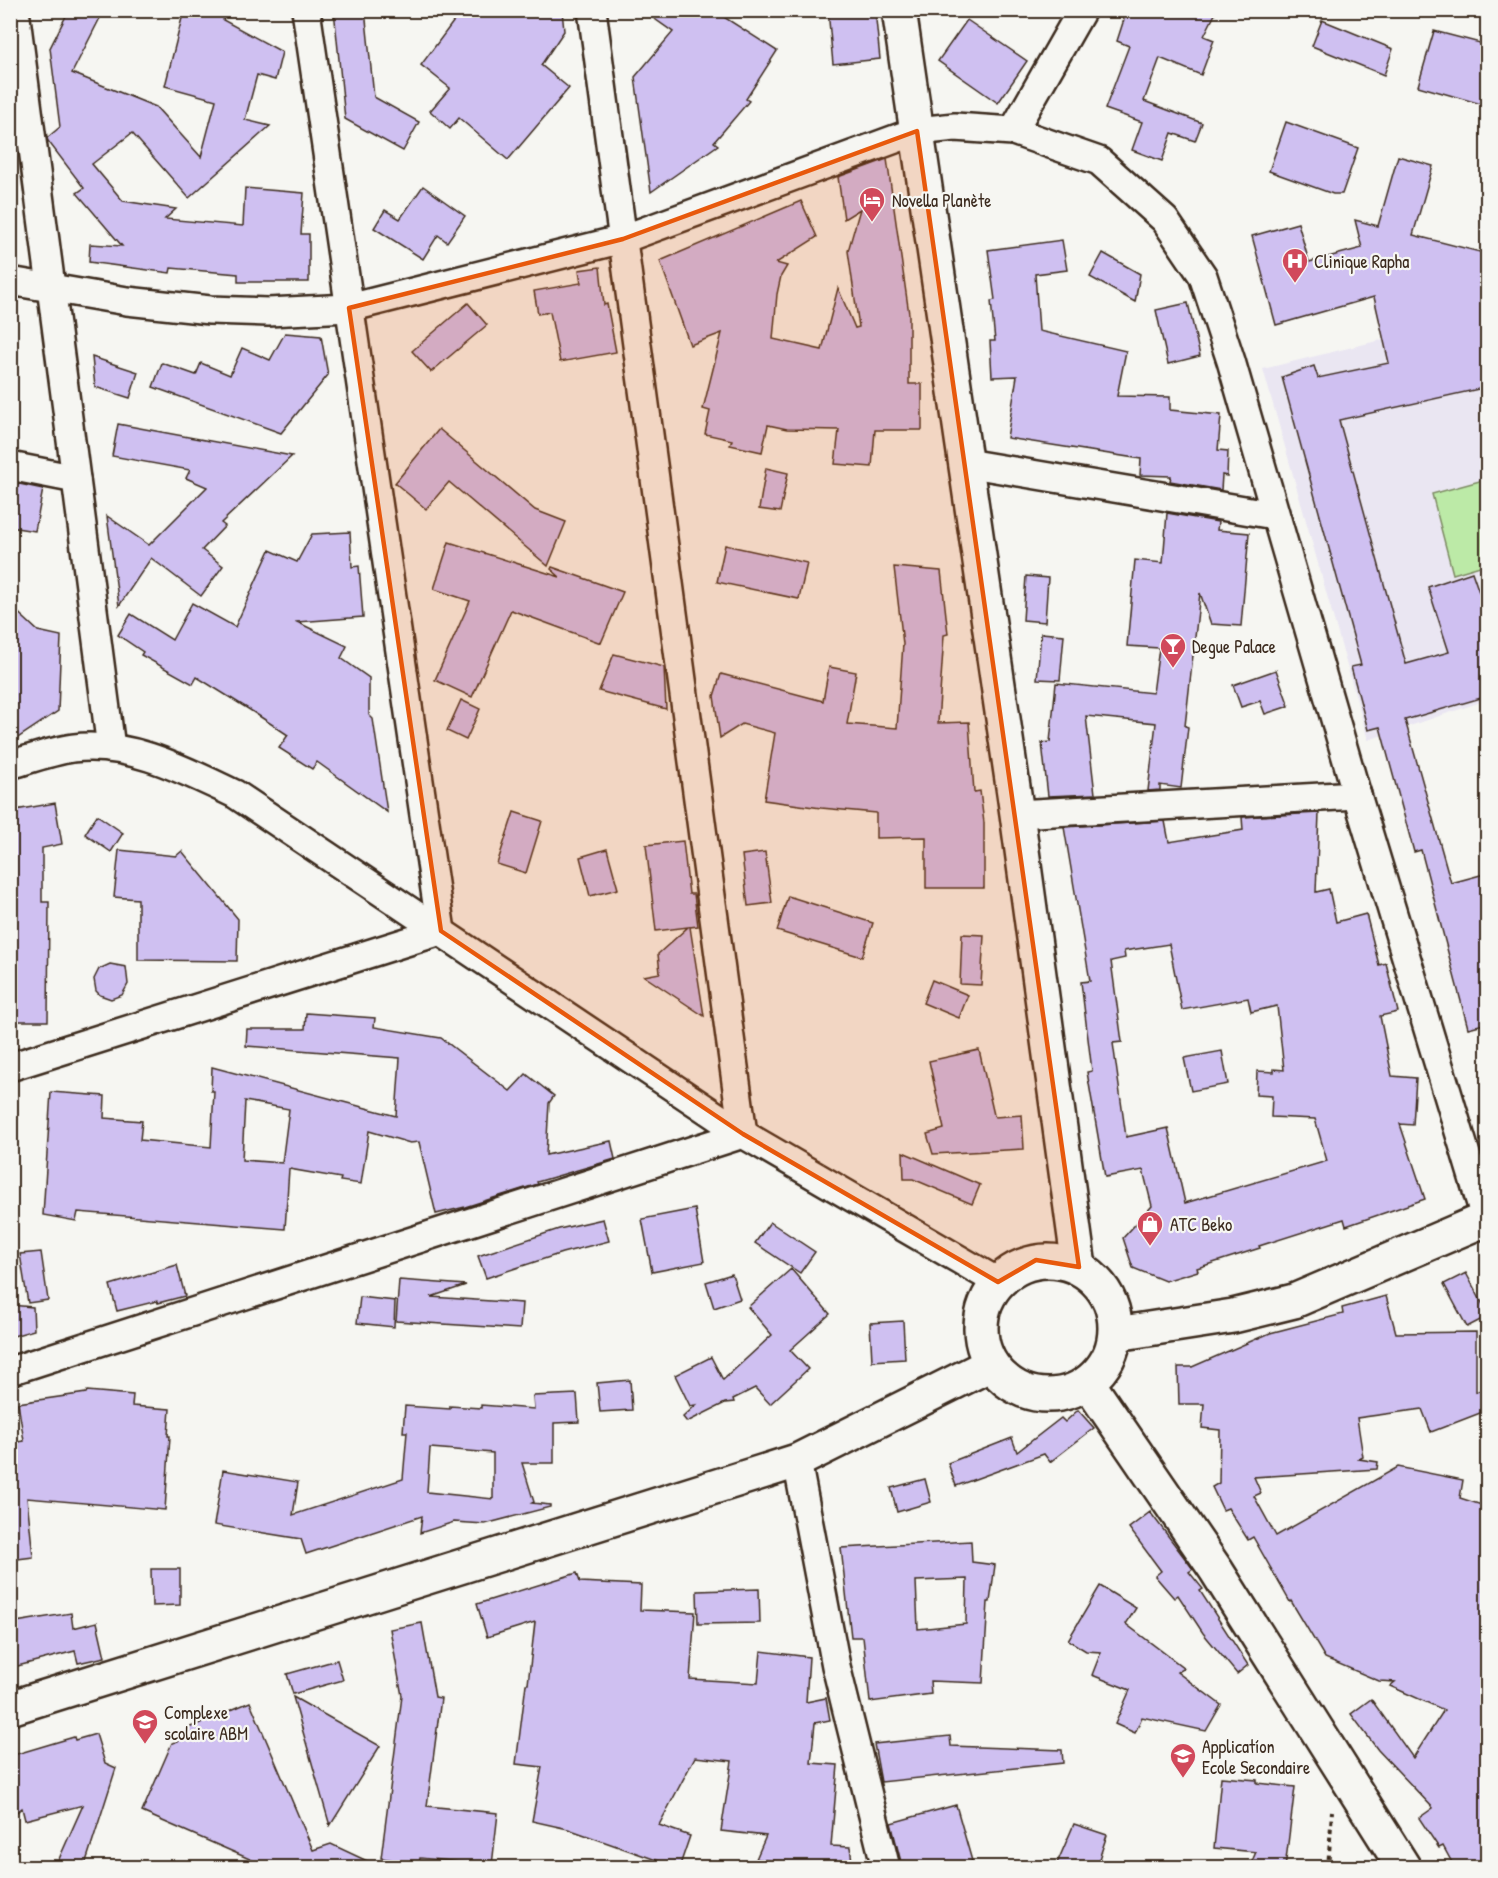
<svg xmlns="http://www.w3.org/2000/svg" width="1498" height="1878" viewBox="0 0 1498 1878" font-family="'Patrick Hand',sans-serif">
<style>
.built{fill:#eae6f2}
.green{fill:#bceaa7;stroke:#7c8a62;stroke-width:1.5}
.building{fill:#cfc0f1;stroke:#3b2a1e;stroke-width:1.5;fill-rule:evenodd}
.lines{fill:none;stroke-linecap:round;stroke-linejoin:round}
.street-casing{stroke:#3b2a1e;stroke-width:32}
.secondary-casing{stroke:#3b2a1e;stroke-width:38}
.path{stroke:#3b2a1e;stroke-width:4;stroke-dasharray:4.5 4.5;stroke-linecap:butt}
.street{stroke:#f6f6f2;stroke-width:27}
.secondary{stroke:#f6f6f2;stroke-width:33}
.marked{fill:#e8590c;fill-opacity:0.2;stroke:#e8590c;stroke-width:4.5;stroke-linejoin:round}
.labels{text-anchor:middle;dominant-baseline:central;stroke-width:4.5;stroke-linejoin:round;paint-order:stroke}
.poi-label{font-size:18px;fill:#3b2a1e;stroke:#f6f6f2;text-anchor:start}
</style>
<rect width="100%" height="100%" fill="#f6f6f2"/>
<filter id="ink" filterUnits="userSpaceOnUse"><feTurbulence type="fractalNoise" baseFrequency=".0167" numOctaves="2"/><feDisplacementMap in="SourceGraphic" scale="12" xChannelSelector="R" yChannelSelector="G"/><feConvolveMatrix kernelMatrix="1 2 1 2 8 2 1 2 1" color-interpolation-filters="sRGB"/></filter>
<g filter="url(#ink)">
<!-- built -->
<path class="built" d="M1487 314V700L1368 740 1263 369Z"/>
<!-- green -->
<path class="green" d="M1487 479V564L1453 574 1432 494Z"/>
<!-- building -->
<g class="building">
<path d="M69 10H104L72 73 156 107 201 157 216 100 165 86 184 10H229L223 20 282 52 275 80 257 75 245 120 270 126 189 198 132 133 92 164 123 201 176 209 165 219 243 226 245 188 304 193 301 234H309V282H238V274L171 268 170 273 89 262 90 244 122 246 77 193 84 188 48 141 47 138 60 127 50 48Z"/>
<path d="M334 10H365L374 97 419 122 403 151 345 119Z"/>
<path d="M462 10H562L564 31 541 65 569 88 508 160 459 118 450 129 430 111 450 88 421 65Z"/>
<path d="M642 10H713L777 51 746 99 749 101 714 142 718 145 651 192 635 77 673 32Z"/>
<path d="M828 10H875L880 59 833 64Z"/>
<path d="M1127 10H1217L1204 36 1214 40 1201 75 1160 58 1144 101 1202 123 1195 141 1172 133 1162 161 1132 150 1142 122 1105 109 1129 46 1117 41Z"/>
<path d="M967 20 1027 61 998 103 938 61Z"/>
<path d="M1322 20 1393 49 1384 75 1312 46Z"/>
<path d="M1434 31 1488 45V106L1418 86Z"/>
<path d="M1286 122 1358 148 1342 194H1333L1269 171Z"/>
<path d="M1398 156 1433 166 1413 235 1488 254V387L1339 420 1406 664 1449 652 1428 587 1472 572 1488 618V696L1405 720 1451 883 1488 873V1023L1468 1028 1421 850 1414 852 1380 727 1368 730 1351 667 1361 665 1282 377 1314 366 1318 378 1389 363 1374 297 1276 325 1252 236 1298 223 1309 262 1362 248 1355 220 1378 226Z"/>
<path d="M887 159 909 314V384H922V430H875L872 467 835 464 839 430 787 429 768 425 762 452 730 445 732 440 705 434 710 411 703 409 722 333 690 345 660 261 801 201 817 237 776 263 787 266 781 276 777 294 773 339 822 350 838 288 855 328 859 327 848 251 860 209 844 219 838 177Z"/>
<path d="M423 186 465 216 447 242 438 235 423 259 374 228 385 210 400 219Z"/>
<path d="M1062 240 1067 270 1035 274 1039 331 1126 351 1117 396 1170 397V410L1221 415 1218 450 1228 451 1227 476 1222 475 1221 490 1170 481 1171 476 1140 475 1141 459 1007 438 1017 376 992 377 990 341H995L991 301 995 300 988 250Z"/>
<path d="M1103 253 1140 274 1135 302 1090 277Z"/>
<path d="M600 267 604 305 607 304 616 352 560 362 550 312 538 314 534 291 581 283 579 270Z"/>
<path d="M468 303 487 325 431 372 412 351Z"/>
<path d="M1188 303 1200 356 1168 364 1156 310Z"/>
<path d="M285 333 321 336 328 375 281 433 153 387 162 363 196 375 201 363 230 375 242 348 270 360Z"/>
<path d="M92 357 138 372 130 398 95 387Z"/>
<path d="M118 424 292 456 221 523 225 526 202 550 223 566 201 596 151 558 119 606 107 516 149 545 207 487 186 478 190 470 112 456Z"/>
<path d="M439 429 535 510 566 522 548 566 449 482 426 509 395 483Z"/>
<path d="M766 468 788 473 780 512 759 509Z"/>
<path d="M10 482 43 489 35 531 10 527Z"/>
<path d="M1167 513 1218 522 1217 530 1249 533 1241 626 1211 624 1200 593 1185 726 1188 727 1181 788 1160 785V790L1148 791 1156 723 1086 716 1095 794 1048 796 1042 743 1050 742 1056 683 1153 693 1159 648 1127 646 1135 560 1163 563Z"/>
<path d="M350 532 352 567 359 566 363 617 297 622 347 646 341 658 369 678V715L373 719 387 812 317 762 312 769 279 748 288 735 250 710 197 677 193 684 141 655 143 652 118 635 131 614 172 640 192 603 235 627 270 550 297 562 312 534Z"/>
<path d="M449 542 560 577 551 569 552 567 623 592 601 643 511 610 472 697 435 680 470 601 434 589Z"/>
<path d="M725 545 807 563 799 599 717 582Z"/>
<path d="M894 567 941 571 948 634 944 635 938 723 969 722 974 792 980 791 984 823V888H926V837L876 838V813L821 808 764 800 775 733 742 724 720 738 714 696 721 674 823 701 829 667 856 672 847 724 897 728 903 644Z"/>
<path d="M1026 576 1048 578 1045 622 1023 620Z"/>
<path d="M10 605 38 631 61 636 58 711 10 743Z"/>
<path d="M1041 633 1064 635 1060 680 1037 679Z"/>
<path d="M614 654 664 667 666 709 599 691Z"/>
<path d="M1276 670 1289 706 1265 714 1260 701 1241 707 1233 685Z"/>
<path d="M461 700 480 709 466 740 447 731Z"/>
<path d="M55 803 62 844 42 848V902H49L48 1021H10V811Z"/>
<path d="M514 812 542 821 526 873 497 864Z"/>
<path d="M1319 813 1316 892 1329 889 1336 922 1366 914 1379 965 1386 963 1398 1012 1380 1016 1392 1076 1416 1078 1413 1125 1400 1124 1425 1199 1346 1226 1344 1219 1259 1246 1260 1248 1197 1268 1198 1271 1165 1281 1133 1268 1123 1238 1152 1206 1143 1170 1105 1177 1087 1072 1092 1071 1081 982 1090 981 1064 827 1165 821 1169 842 1243 830 1242 817ZM1169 944 1182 1010 1248 998 1251 1012 1277 1006 1284 1070 1274 1069V1072L1257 1071 1256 1095 1272 1096 1271 1117 1315 1119 1327 1161 1185 1203 1168 1128 1126 1137 1113 1043 1122 1042 1111 961 1125 958 1124 951Z"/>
<path d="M97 815 123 833 111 852 85 834Z"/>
<path d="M683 841 689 894H694L698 926 690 927 704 1016 644 976 660 973 658 954 688 927 656 931 646 845Z"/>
<path d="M607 849 618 889 590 896 580 857Z"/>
<path d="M119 850 176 856 182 851 238 919 237 961 138 960V899L114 897Z"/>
<path d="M765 852 772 903 748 906 742 855Z"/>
<path d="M788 896 873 923 862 957 777 931Z"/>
<path d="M962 934 984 935 981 985 960 984Z"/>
<path d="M110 964 126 967 128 984 122 995 111 999 100 995 96 991 94 979 99 969Z"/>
<path d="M932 980 968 995 959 1018 923 1003Z"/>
<path d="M306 1013 375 1018 374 1027 441 1038 510 1091 526 1074 554 1096 549 1103 546 1155 611 1141 615 1159 537 1182 538 1184 465 1207 436 1214 419 1142 410 1143 369 1131 361 1184 340 1181 341 1178 289 1169 285 1229 78 1212 76 1221 43 1215 51 1092 105 1096 104 1118 142 1121 140 1140 211 1147 214 1091H211L212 1067 396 1116 400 1058 246 1046 247 1029H305ZM245 1101 289 1109 282 1163 242 1160Z"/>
<path d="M979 1050 994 1115 995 1117 1022 1115 1024 1149 933 1154 927 1134 944 1129 929 1061Z"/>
<path d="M1222 1051 1228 1084 1191 1091 1184 1058Z"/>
<path d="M903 1152 980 1185 972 1204 913 1179H904Z"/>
<path d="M695 1209 704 1262 652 1272 642 1219Z"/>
<path d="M603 1219 609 1241 562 1253 486 1278 478 1256 559 1229Z"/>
<path d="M770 1222 815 1252 800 1273 755 1243Z"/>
<path d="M41 1252 48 1300 28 1303 20 1254Z"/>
<path d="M177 1265 185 1296 158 1303 157 1301 117 1311 110 1285Z"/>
<path d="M791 1269 830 1314 790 1350 808 1369 770 1404 755 1388 733 1399 734 1402 725 1403 687 1422 683 1417 696 1405 690 1406 675 1375 711 1357 723 1380 772 1335 748 1307Z"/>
<path d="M1466 1273 1488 1314V1316L1467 1327 1444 1284Z"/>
<path d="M732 1274 740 1299 714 1308 706 1282Z"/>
<path d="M399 1280 466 1285 431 1297 522 1303 520 1329 396 1321Z"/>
<path d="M1386 1296 1396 1333 1476 1332V1392L1488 1387V1410L1431 1432 1422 1409 1357 1418 1363 1457 1359 1459 1378 1462 1377 1469 1254 1477 1261 1493 1254 1496 1276 1536 1398 1467 1463 1480 1460 1498 1488 1507V1868H1455L1443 1846 1439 1848 1419 1818 1433 1808 1378 1750 1351 1714 1371 1699 1413 1758 1444 1710 1390 1686 1395 1682 1379 1681 1325 1658 1291 1601 1290 1602 1253 1537 1248 1540 1228 1508 1223 1510 1212 1487 1219 1483 1220 1430 1202 1428 1204 1404H1179L1178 1367H1192L1270 1333 1343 1314 1342 1308Z"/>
<path d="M360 1297 395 1301 394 1327 357 1323Z"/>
<path d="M10 1305 33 1307 34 1330 10 1337Z"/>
<path d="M903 1321 905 1359 872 1361 870 1323Z"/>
<path d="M630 1380 632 1410 600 1412 597 1383Z"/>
<path d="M87 1391 133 1395 132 1406 170 1409 168 1436H170L165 1510 27 1498 33 1557 10 1560V1443L24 1441 18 1403 86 1393Z"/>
<path d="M577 1394 579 1422 554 1423V1463H522L534 1502 532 1503 550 1505V1507L485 1524 454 1522 420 1533 422 1516 306 1554 301 1539 214 1525 223 1470 298 1482 293 1515 403 1479 407 1432H403L405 1406 450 1409V1406L481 1408V1405L534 1409 533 1396ZM430 1448 493 1453V1499L427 1492Z"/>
<path d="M1078 1410 1094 1428 1050 1462 1044 1454 956 1486 948 1463 1012 1438 1017 1452 1061 1418 1065 1422Z"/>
<path d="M925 1479 931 1502 897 1512 891 1488Z"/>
<path d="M1150 1512 1193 1569 1189 1572 1203 1589 1200 1591 1248 1665 1237 1674 1203 1633 1178 1595 1174 1598 1155 1576 1161 1571 1129 1528Z"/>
<path d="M971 1541 972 1562 995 1565 990 1602H988L983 1683 930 1681 931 1694 870 1702 863 1637H851L841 1548ZM967 1579 966 1624 918 1629 916 1581Z"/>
<path d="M151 1569H180V1605L152 1606Z"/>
<path d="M577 1573 580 1582 641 1585 640 1610 695 1612 690 1679 758 1683 761 1651 809 1657 806 1702 826 1698 830 1720 815 1723 811 1763 838 1765 831 1846 850 1847 853 1868H816V1865L756 1859 766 1836 721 1831 732 1761 695 1757 659 1825 690 1836 679 1868 568 1829 532 1821 542 1767 516 1764 526 1684H528L535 1622 487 1637 477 1604Z"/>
<path d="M1100 1586 1136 1608 1126 1624 1184 1668 1177 1672 1221 1705 1206 1731 1142 1717 1135 1733 1115 1724 1130 1690 1092 1675 1101 1652 1086 1651 1068 1640Z"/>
<path d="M759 1589 760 1623 698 1624 697 1591Z"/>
<path d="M71 1613 73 1628 97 1622 105 1657 78 1663 75 1651 10 1668V1623Z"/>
<path d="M422 1623 435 1697 441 1698 427 1806 498 1813 492 1865 420 1858 419 1864 381 1858 402 1696 390 1629Z"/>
<path d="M337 1660 343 1680 293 1694 287 1674Z"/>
<path d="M293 1697 380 1746 330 1826Z"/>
<path d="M250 1702 313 1850 331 1844 382 1868H270L142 1812 172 1743 189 1737 186 1729Z"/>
<path d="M96 1734 105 1763 116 1768 84 1868H55L83 1805 25 1820 22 1808 10 1817V1756L74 1737 75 1740Z"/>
<path d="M950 1736 951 1746 1062 1750 1063 1763 881 1782 874 1744Z"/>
<path d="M1221 1777 1257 1780V1783L1295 1787 1285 1868H1249L1256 1852 1214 1848Z"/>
<path d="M956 1805 972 1861 949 1868H908L905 1861 901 1862 891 1823Z"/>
<path d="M1074 1824 1107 1835 1096 1868H1055Z"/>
</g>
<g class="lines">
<!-- street casing -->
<g class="street-casing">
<g id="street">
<path d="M15 10 111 748"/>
<path d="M1013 131 1082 10"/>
<path d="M10 281 127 301 210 310 268 312 349 308 623 239 917 131 955 127 1013 131 1099 161 1165 220 1203 276 1231 361 1357 795 1488 1227"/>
<path d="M966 463 1274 515"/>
<path d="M10 466 76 479"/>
<path d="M10 765C30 759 52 751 73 748 130 741 184 770 235 794L743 1134 998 1282"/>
<path d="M1017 814 1357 795"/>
<path d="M10 1067 441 931 306 10"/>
<path d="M10 1371 743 1134 592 10"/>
<path d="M797 1461 836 1666 886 1868"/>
</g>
</g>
<!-- secondary casing -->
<g class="secondary-casing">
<g id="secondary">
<path d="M899 10 1017 814 1079 1267"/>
<circle cx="1048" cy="1328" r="67"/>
<path d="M1116 1334 1233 1316 1294 1301 1488 1218"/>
<path d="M1088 1383 1216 1570 1404 1868"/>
<path d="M10 1708 797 1461 991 1364"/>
</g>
</g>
<!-- path -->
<path class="path" d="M1328 1868 1332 1811"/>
<!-- street -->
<use href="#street" class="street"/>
<!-- secondary -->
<use href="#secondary" class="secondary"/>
</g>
</g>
<!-- marked area -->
<path class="marked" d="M917 131 1079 1267 1036 1260 998 1282 743 1134 441 931 349 308 623 239Z"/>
<!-- icons -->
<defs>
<g id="hotel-pin" transform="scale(1.35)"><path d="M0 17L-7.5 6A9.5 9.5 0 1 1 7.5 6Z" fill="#d1495b" stroke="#f6f6f2"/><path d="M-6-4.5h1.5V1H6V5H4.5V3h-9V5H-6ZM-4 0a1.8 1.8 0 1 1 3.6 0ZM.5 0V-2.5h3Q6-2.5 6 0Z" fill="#fff"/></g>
<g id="hospital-pin" transform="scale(1.35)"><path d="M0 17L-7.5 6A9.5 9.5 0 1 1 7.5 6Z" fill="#d1495b" stroke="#f6f6f2"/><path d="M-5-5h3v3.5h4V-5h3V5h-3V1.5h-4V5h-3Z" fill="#fff"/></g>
<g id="bar-pin" transform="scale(1.35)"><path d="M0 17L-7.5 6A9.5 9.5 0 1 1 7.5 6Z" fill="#d1495b" stroke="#f6f6f2"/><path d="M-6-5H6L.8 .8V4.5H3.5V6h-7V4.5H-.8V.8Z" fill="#fff"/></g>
<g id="shop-pin" transform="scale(1.35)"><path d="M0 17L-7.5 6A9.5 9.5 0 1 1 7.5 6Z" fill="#d1495b" stroke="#f6f6f2"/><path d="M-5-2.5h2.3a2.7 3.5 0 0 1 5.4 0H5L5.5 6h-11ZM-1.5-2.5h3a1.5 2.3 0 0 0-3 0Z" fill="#fff"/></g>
<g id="school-pin" transform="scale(1.35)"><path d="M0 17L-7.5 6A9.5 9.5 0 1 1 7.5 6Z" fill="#d1495b" stroke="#f6f6f2"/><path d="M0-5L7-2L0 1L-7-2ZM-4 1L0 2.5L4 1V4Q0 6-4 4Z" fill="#fff"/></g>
</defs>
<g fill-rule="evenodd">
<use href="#hotel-pin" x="872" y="200"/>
<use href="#hospital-pin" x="1295" y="261"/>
<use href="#bar-pin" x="1173" y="646"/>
<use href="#shop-pin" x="1150" y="1224"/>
<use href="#school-pin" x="145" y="1722"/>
<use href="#school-pin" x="1183" y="1756"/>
</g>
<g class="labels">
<!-- poi labels -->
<g class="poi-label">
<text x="892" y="200">Novella Planète</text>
<text x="1314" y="261">Clinique Rapha</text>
<text x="1192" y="646">Degue Palace</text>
<text x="1170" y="1224">ATC Beko</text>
<text x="164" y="1712">Complexe<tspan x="164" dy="21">scolaire ABM</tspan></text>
<text x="1202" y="1746">Applicatíon<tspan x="1202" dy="21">Ecole Secondaire</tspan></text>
</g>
</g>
<!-- margin -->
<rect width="1498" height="1878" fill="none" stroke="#f6f6f2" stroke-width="36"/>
<rect x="18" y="18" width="1462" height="1842" fill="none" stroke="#3b2a1e" stroke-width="2" filter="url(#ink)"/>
</svg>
